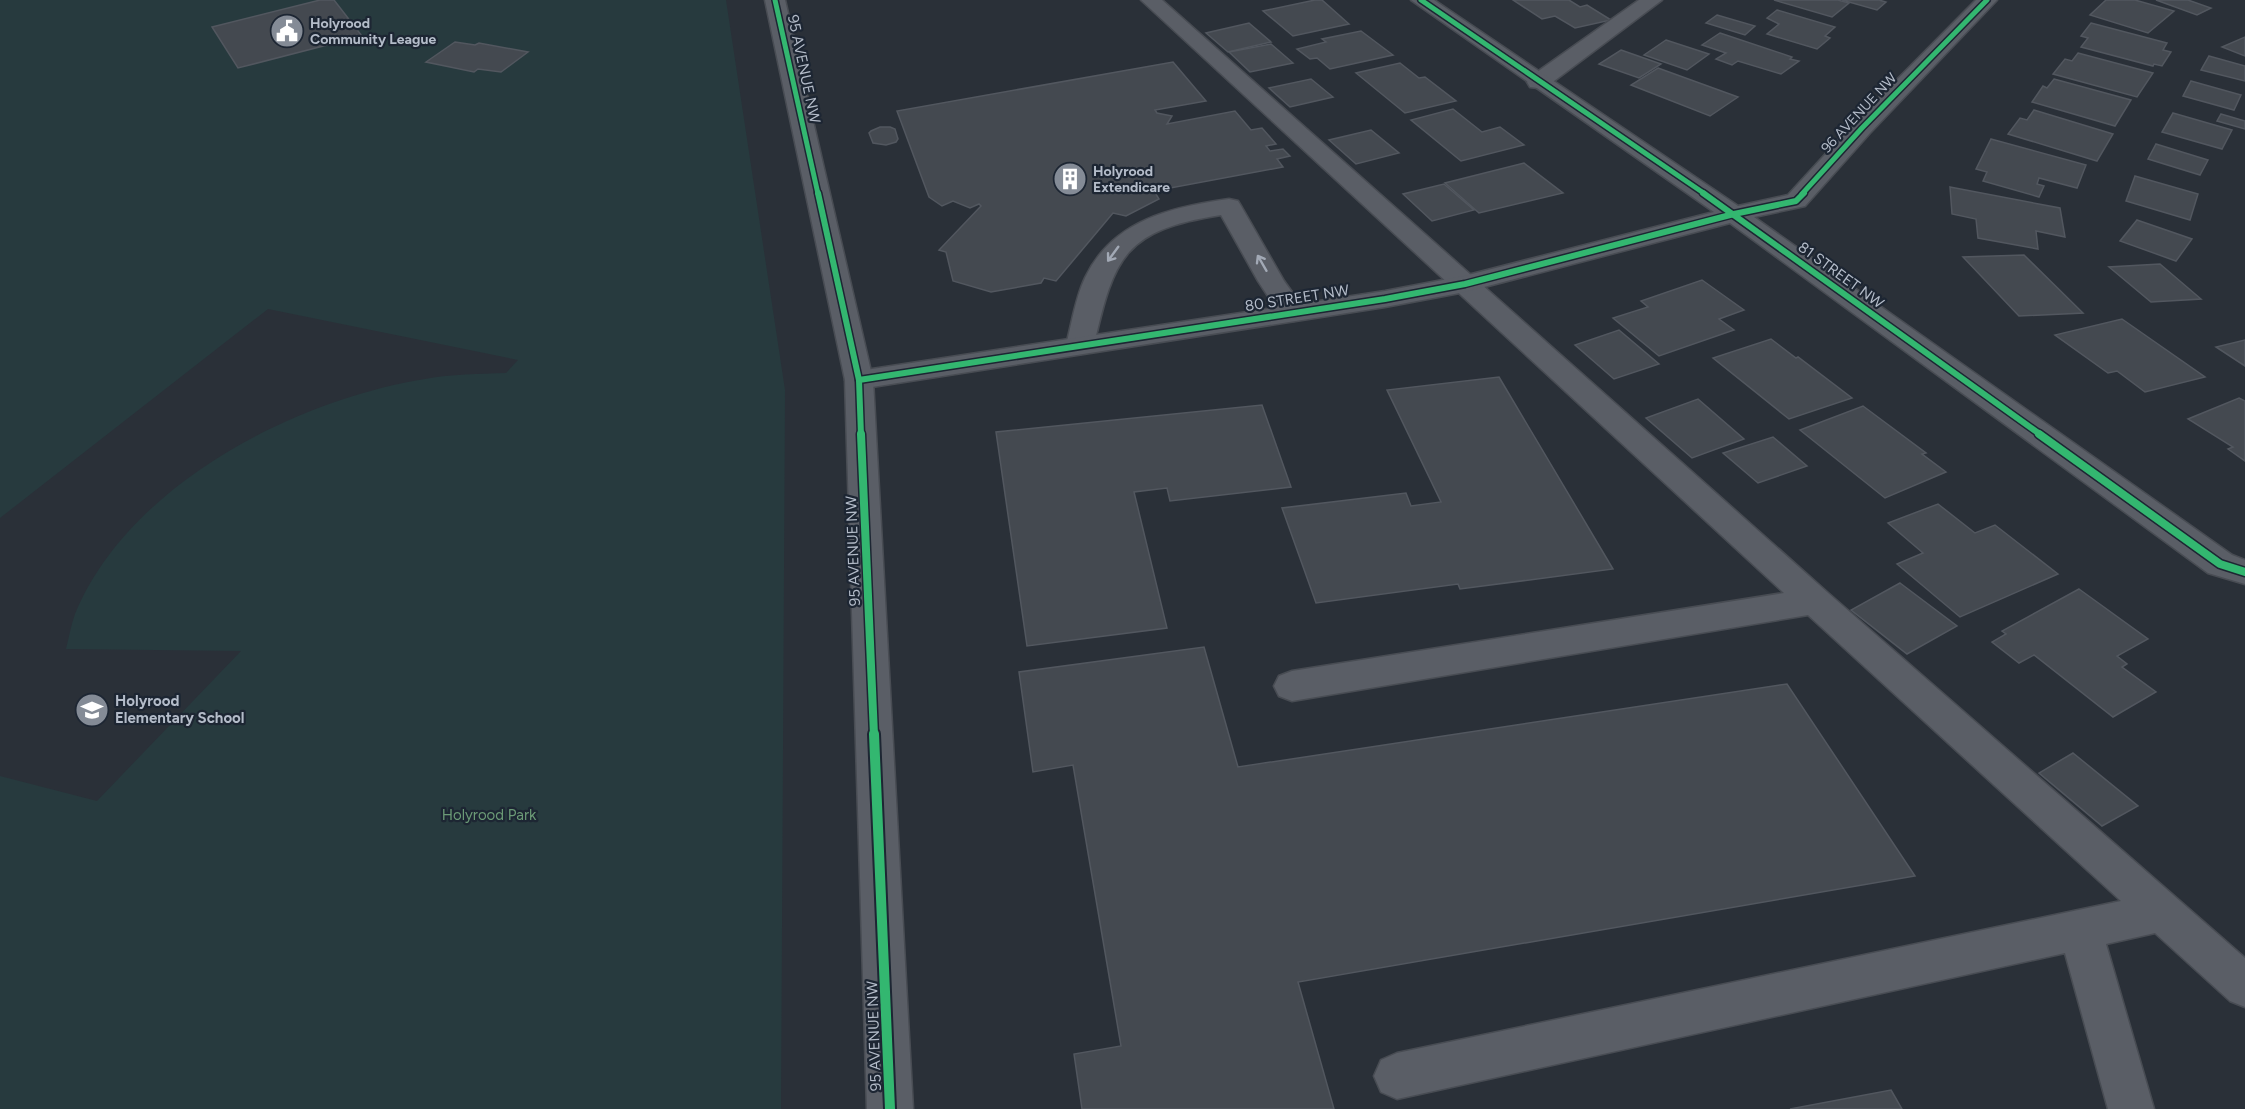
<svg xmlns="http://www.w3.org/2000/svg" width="2245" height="1109" viewBox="0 0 2245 1109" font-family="Figtree,sans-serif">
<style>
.green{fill:#273a3e}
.building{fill:#444950;stroke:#52575f;stroke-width:1.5}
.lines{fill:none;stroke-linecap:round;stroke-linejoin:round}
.service-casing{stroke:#484c53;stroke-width:3}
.minor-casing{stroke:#484c53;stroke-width:3}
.tertiary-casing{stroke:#484c53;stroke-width:3}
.service{fill:#5a5e66;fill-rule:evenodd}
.minor{fill:#5a5e66;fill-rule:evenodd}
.tertiary{fill:#5a5e66;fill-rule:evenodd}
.cycleway-far3-casing{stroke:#1d2633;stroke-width:8}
.cycleway-far2-casing{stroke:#1d2633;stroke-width:9}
.cycleway-far1-casing{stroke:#1d2633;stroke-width:11}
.cycleway-casing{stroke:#1d2633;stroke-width:14}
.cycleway-far3{stroke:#33b770;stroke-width:5}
.cycleway-far2{stroke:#33b770;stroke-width:6}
.cycleway-far1{stroke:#33b770;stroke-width:8}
.cycleway{stroke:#33b770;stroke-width:10}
.oneway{stroke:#a2a9b5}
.labels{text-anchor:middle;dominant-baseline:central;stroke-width:4.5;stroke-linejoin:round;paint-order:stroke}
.far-poi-label{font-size:14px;font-weight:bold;fill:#b4bcc9;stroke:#1d2633;text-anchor:start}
.far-street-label{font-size:14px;fill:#b4bcc9;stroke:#1d2633}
.street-label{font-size:15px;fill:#b4bcc9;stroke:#1d2633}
.poi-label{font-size:15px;font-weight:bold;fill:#b4bcc9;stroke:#1d2633;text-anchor:start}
.park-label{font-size:15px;fill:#6b9a76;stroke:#1d2633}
</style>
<rect width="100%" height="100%" fill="#2a3038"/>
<!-- green -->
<path class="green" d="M0 0H726L785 390 781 1109H0V776L97 801 241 651 66 649C69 637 71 625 75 614 128 485 294 400 425 379 452 374 479 374 506 373L518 360 268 309 0 518Z"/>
<!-- building -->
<g class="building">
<path d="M320 0H334L362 36 238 68 212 27Z"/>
<path d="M1315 0H1322L1349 24 1293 36 1263 11Z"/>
<path d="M1513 0H1569L1580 7 1587 5 1611 20 1575 28 1555 16 1542 19Z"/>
<path d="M1774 0H1838L1849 3 1832 17Z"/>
<path d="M1842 0H1879L1886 2 1877 10Z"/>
<path d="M2106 0H2135L2174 11 2148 33 2090 15Z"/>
<path d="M2156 0H2188L2211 8 2197 15Z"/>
<path d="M1777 10 1835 27 1825 36 1830 38 1817 49 1767 34 1779 24 1767 18Z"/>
<path d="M1717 15 1755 26 1745 35 1706 23Z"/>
<path d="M1249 23 1271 42 1228 52 1206 33Z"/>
<path d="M2091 23 2167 43 2163 50 2171 52 2162 66 2154 64 2153 66 2081 47 2088 38 2081 36Z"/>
<path d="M1361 31 1393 55 1330 69 1317 58 1310 59 1297 49 1326 42 1322 39Z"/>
<path d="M1720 33 1792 57 1790 59 1799 61 1781 74 1738 61 1732 65 1716 59 1726 53 1702 45Z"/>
<path d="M2245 37V56L2222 47Z"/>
<path d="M1666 40 1709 54 1687 70 1644 55Z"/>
<path d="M455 42 475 45 479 43 528 52 501 72 478 69 474 72 426 62Z"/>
<path d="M1271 44 1293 63 1250 72 1229 52Z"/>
<path d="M1621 50 1661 64 1639 78 1599 64Z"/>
<path d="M2078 53 2153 73 2137 97 2053 74 2065 59 2072 61Z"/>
<path d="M2209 56 2245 66V81L2201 70Z"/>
<path d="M1173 62 1206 101 1155 110 1157 113 1172 116 1167 124 1235 111 1251 130 1262 128 1276 144 1266 146 1270 151 1283 149 1290 156 1277 159 1283 167 1154 191 1159 199 1126 216 1113 213 1056 281 1044 278 1041 283 991 292 953 281 946 252 939 250 981 206 979 204 970 208 953 201 942 206 929 197 897 111Z"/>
<path d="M1400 63 1419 78 1425 77 1456 101 1405 113 1356 73Z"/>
<path d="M1658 68 1738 97 1710 116 1631 85Z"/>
<path d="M1311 79 1333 97 1290 107 1269 88Z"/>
<path d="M2054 79 2131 100 2115 126 2032 102 2043 86 2047 88Z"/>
<path d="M2191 81 2241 95 2234 110 2183 96Z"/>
<path d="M1453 109 1482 132 1500 127 1524 145 1461 161 1411 120Z"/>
<path d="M2034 110 2113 134 2097 161 2008 134 2020 118 2027 120Z"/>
<path d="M2173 113 2232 130 2222 149 2162 132Z"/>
<path d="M2221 114 2245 121V129L2217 121Z"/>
<path d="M890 127 895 129 898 139 896 142 886 145 873 143 869 133 871 131 880 127Z"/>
<path d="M1371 130 1399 153 1356 164 1329 140Z"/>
<path d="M1991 139 2086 165 2077 188 2039 178 2037 184 2044 186 2039 197 1983 181 1987 172 1976 169Z"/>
<path d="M2156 144 2208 160 2200 175 2148 159Z"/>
<path d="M1524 163 1563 193 1479 213 1445 183Z"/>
<path d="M2135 176 2198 194 2190 220 2126 201Z"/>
<path d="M1444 184 1474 210 1432 221 1403 194Z"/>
<path d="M1950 187 2060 208 2065 237 2036 231 2038 249 1978 238 1976 219 1952 214Z"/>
<path d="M2137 220 2192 239 2176 261 2120 241Z"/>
<path d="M2024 255 2083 313 2019 316 1963 257Z"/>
<path d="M2160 264 2201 299 2151 302 2109 267Z"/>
<path d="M1702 280 1744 310 1719 319 1734 330 1659 356 1613 318 1648 307 1641 301Z"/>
<path d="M2122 319 2205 377 2145 392 2117 371 2108 373 2055 335Z"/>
<path d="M1619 330 1659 364 1614 379 1575 345Z"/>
<path d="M1771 339 1796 358 1798 357 1852 398 1789 419 1713 358Z"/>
<path d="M2245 340V366L2216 347Z"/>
<path d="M1499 377 1613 569 1460 589 1458 584 1316 603 1282 508 1406 493 1411 506 1441 502 1387 390Z"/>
<path d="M2239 398 2245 401V461L2228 449 2233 447 2188 419Z"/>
<path d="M1698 399 1744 439 1692 458 1646 418Z"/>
<path d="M1262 405 1291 487 1170 501 1167 488 1134 492 1167 628 1027 646 996 432Z"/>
<path d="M1863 406 1926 453 1922 454 1946 472 1885 498 1800 430Z"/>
<path d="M1773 437 1807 466 1758 483 1723 453Z"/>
<path d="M1938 504 1975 533 1995 525 2058 574 1960 617 1897 564 1923 553 1888 523Z"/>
<path d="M1900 583 1957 626 1907 654 1851 610Z"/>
<path d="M2079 589 2148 639 2117 656 2127 664 2122 667 2156 692 2113 717 2034 655 2019 663 1992 642 2006 634 2002 631Z"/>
<path d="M1204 647 1238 767 1787 684 1915 876 1298 982 1334 1109H1082L1074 1054 1121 1046 1073 765 1033 772 1019 672Z"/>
<path d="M2073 753 2138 806 2102 826 2039 773Z"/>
<path d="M1891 1090 1902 1109H1790Z"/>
</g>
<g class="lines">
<!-- service casing -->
<g class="service-casing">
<g id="service">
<path d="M1141 0H1162L1827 592 2245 958V1007L2230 1001 2155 933 2106 944 2154 1109H2108L2065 953 1397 1099 1381 1092 1374 1076 1381 1060 1397 1053 2121 901 1808 615 1292 701 1279 696 1274 686 1279 676 1292 671 1784 593Z"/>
<path d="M1639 0H1662L1546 87 1538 88 1530 87 1527 82 1530 77Z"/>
<path d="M1229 199 1238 201 1241 206 1284 281 1307 313 1303 319 1293 321 1283 319 1258 281 1221 215C1125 230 1114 256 1094 345L1090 351 1080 354 1070 351 1066 345C1072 323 1075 299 1085 278 1112 220 1172 207 1229 199Z"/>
</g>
</g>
<!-- minor casing -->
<g class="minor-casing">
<path id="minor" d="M1411 0H1434L1738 206 1788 195 1854 123 1976 0H1997L1870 133 1805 206 1754 217 2232 555 2245 560V584L2208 573 1730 223 1465 292 1385 307 859 389 849 386 845 380 849 374 859 371 1385 291 1464 276 1714 212Z"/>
</g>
<!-- tertiary casing -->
<g class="tertiary-casing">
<path id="tertiary" d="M765 0H785L873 380 913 1109H867L845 380Z"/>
</g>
<!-- service -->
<use href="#service" class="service"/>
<!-- minor -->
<use href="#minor" class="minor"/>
<!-- tertiary -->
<use href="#tertiary" class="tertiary"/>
<!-- cycleway-far3 casing -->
<g class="cycleway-far3-casing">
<g id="cycleway-far3">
<path d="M775 0 818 194"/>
<path d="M1421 0 1705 194"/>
<path d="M1802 194 1862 128 1987 0"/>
</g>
</g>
<!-- cycleway-far2 casing -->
<g class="cycleway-far2-casing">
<g id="cycleway-far2">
<path d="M818 193 859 380 861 435"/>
<path d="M1703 193 2041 435"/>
<path d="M859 380 1385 299 1465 284 1734 214 1796 201 1804 193"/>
</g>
</g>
<!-- cycleway-far1 casing -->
<g class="cycleway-far1-casing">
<g id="cycleway-far1">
<path d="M861 434 874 735"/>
<path d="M2039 434 2220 564 2245 572"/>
</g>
</g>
<!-- cycleway casing -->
<g class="cycleway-casing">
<path id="cycleway" d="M874 734 890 1109"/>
</g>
<!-- cycleway-far3 -->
<use href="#cycleway-far3" class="cycleway-far3"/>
<!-- cycleway-far2 -->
<use href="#cycleway-far2" class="cycleway-far2"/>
<!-- cycleway-far1 -->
<use href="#cycleway-far1" class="cycleway-far1"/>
<!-- cycleway -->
<use href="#cycleway" class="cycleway"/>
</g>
<!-- one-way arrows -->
<defs><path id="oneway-shaft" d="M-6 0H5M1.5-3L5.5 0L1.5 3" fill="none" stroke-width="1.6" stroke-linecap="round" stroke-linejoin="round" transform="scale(1.5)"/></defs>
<g class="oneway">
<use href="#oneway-shaft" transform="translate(1113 254) rotate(126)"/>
<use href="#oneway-shaft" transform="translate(1262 263) rotate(-120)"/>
</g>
<!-- icons -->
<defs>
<g id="civic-disc" transform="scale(1.725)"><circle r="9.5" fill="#848b96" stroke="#1d2633"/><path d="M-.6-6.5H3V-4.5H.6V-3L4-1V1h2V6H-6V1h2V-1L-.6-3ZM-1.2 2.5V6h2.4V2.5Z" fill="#fff"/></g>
<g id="building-disc" transform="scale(1.725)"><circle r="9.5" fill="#848b96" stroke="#1d2633"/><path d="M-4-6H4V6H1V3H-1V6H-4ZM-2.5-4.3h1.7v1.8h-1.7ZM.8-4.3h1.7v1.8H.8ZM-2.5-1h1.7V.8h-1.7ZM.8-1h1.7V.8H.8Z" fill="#fff"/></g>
<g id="school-disc" transform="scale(1.725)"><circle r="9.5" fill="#848b96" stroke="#1d2633"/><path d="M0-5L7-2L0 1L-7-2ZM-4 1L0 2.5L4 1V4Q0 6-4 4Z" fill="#fff"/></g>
</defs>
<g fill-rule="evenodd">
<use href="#civic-disc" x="287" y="31"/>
<use href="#building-disc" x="1070" y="179"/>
<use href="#school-disc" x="92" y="710"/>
</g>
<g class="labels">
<!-- far-poi labels -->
<g class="far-poi-label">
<text x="310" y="23">Holyrood<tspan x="310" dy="16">Community League</tspan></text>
<text x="1093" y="171">Holyrood<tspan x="1093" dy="16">Extendicare</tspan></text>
</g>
<!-- far-street labels -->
<g class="far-street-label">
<text transform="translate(1859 113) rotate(-47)">96 AVENUE NW</text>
</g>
<!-- street labels -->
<g class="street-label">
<text transform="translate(804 69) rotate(78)">95 AVENUE NW</text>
<text transform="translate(1841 275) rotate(36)">81 STREET NW</text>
<text transform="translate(1297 298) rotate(-9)">80 STREET NW</text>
<text transform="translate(853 551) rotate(-92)">95 AVENUE NW</text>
<text transform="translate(874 1036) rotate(-92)">95 AVENUE NW</text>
</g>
<!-- poi labels -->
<g class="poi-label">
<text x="115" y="701">Holyrood<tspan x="115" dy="17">Elementary School</tspan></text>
</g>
<!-- park labels -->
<g class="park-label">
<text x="489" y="815">Holyrood Park</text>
</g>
</g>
</svg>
